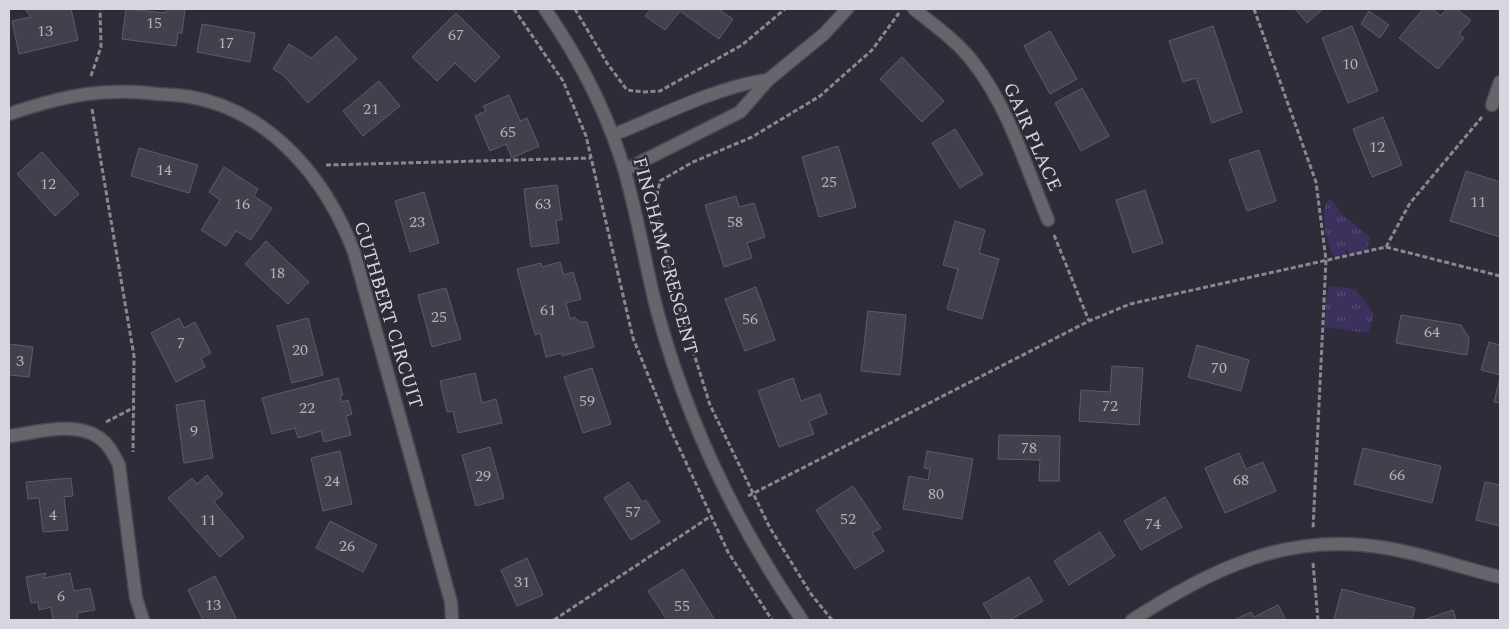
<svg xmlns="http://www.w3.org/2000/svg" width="1509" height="629" viewBox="0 0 1509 629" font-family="Spectral,serif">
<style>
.grass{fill:url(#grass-tufts)}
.building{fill:#43404d;stroke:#5e5b69}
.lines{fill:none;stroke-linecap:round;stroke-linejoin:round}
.street-casing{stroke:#494752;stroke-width:15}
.path{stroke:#898791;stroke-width:3;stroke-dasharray:5 2.5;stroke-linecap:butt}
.street{stroke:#66656b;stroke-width:12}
.labels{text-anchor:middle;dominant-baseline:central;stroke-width:4.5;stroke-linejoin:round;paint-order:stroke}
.number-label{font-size:16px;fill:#b2b0b9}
.street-label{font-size:19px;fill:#d7d5dd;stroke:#2e2c38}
</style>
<defs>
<pattern id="grass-tufts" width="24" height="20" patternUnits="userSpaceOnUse" patternTransform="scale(1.25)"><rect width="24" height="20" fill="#3c305c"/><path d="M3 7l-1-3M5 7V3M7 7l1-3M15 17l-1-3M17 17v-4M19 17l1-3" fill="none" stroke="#574d73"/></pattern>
</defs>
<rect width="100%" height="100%" fill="#2e2c38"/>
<!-- grass -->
<g class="grass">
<path d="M1328 200H1332L1343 215 1370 237 1367 251 1350 254 1346 249 1345 255 1334 256 1331 253C1327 237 1319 215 1328 200Z"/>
<path d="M1328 286 1355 289 1374 314 1368 333 1324 327Z"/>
</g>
<!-- building -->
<g class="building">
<path d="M25 9H71L78 40 19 54 12 21 31 17Z"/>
<path d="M126 9 166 13V9H185L182 33H178L176 46 122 39Z"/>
<path d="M651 9H718L733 19 719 39 680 11 665 30 645 16Z"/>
<path d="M1295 9H1323L1307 23Z"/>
<path d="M1423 9H1432L1441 16 1447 9H1456L1471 20 1459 34 1464 38 1438 69 1399 38Z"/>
<path d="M1369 11 1389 25 1380 38 1361 24Z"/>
<path d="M456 13 500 57 475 82 455 63 437 81 412 57Z"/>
<path d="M202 24 255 33 250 62 197 52Z"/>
<path d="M1213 26 1242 112 1212 123 1196 78 1183 82 1169 41Z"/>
<path d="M1352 26 1378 91 1348 103 1322 38Z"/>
<path d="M1050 31 1077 79 1050 94 1024 46Z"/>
<path d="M336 36 357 59 308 103 283 75 273 69 289 44 311 58Z"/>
<path d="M902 57 944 101 922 122 880 79Z"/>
<path d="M379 81 400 106 363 136 343 111Z"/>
<path d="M1082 88 1109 136 1081 151 1055 103Z"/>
<path d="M509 95 520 121 527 118 539 146 512 158 506 144 490 151 475 116 486 111 483 106Z"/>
<path d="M1383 117 1402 165 1372 177 1353 129Z"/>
<path d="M955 129 983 174 960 188 932 143Z"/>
<path d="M838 146 856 207 819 217 802 157Z"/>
<path d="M139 148 198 165 189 193 131 176Z"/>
<path d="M1259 150 1276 201 1247 211 1229 160Z"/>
<path d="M42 152 79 194 55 216 17 174Z"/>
<path d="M224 167 258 189 254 196 272 208 251 240 236 231 226 246 201 230 220 200 209 192Z"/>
<path d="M1466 171 1500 182V237L1450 221Z"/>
<path d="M557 185 562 220H556L559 243 531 247 524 189Z"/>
<path d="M1145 190 1163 243 1133 253 1116 200Z"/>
<path d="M424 192 439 243 410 252 395 201Z"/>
<path d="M736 196 739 207 754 203 765 237 747 243 752 258 724 267 705 205Z"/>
<path d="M955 221 985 230 979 253 999 259 982 319 947 309 958 269 943 265Z"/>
<path d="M266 241 309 282 288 304 245 264Z"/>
<path d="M560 262 564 275 573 272 581 299 566 303 570 319 574 317 580 322H587L594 347 562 356V353L546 357 540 333 535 335 517 269 541 263 542 267Z"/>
<path d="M756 287 775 340 745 351 725 299Z"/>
<path d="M446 288 461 339 432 347 418 295Z"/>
<path d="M868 311 906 315 900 375 861 371Z"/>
<path d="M1401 315 1461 325 1469 338 1467 355 1396 343Z"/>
<path d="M179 318 184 328 195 322 211 353 201 358 205 367 176 382 151 333Z"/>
<path d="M308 318 323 375 292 383 277 326Z"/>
<path d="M1489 342 1500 345V375L1481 370Z"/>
<path d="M9 344 33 347 29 377 9 375Z"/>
<path d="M1197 345 1249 360 1241 391 1188 377Z"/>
<path d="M1112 366 1143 368 1139 425 1079 421 1081 390 1110 392Z"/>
<path d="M592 368 611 424 583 433 564 377Z"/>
<path d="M475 373 482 403 496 399 502 423 458 433 453 411 447 412 440 381Z"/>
<path d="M338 378 343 395 340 396 342 402 348 400 352 414 346 416 351 435 324 442 321 431 298 438 295 428 272 434 262 398Z"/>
<path d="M793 378 801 401 820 394 827 414 809 421 814 434 779 447 758 391Z"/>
<path d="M1500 378V403L1494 402Z"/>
<path d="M204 400 213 458 184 463 176 405Z"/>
<path d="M999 435 1060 436 1059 481H1039L1040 460 998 459Z"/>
<path d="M490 447 504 498 476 506 462 455Z"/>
<path d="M1363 448 1441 466 1432 503 1354 484Z"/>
<path d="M340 451 352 504 323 511 311 458Z"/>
<path d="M927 451 973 459 962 519 903 509 909 476 928 480 930 469 924 468Z"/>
<path d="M1239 453 1246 469 1263 462 1276 491 1225 513 1205 468Z"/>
<path d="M207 475 223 494 214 502 244 537 220 557 168 498 192 478 197 484Z"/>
<path d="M71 478 73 496 64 497 68 530 43 532 39 498 28 499 26 482Z"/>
<path d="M629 482 642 502 646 500 660 522 631 540 604 498Z"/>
<path d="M1485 482 1500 485V526L1476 520Z"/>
<path d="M853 486 881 528 872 533 884 551 855 569 816 510Z"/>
<path d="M1165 497 1182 527 1141 550 1124 521Z"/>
<path d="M330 521 377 545 363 572 316 548Z"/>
<path d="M1100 532 1115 556 1069 585 1054 561Z"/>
<path d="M527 558 543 595 517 606 501 570Z"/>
<path d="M683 569 715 620H667L648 591Z"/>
<path d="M46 573 44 578 70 573 74 591 90 588 95 610 77 613 78 620H53L51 607 39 610 38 602 31 603 26 577Z"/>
<path d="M215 576 237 620H203L188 590Z"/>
<path d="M1029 577 1043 601 1010 620H993L983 604Z"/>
<path d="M1342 589 1415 608 1412 620 1334 619Z"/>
<path d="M1278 605 1286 620H1234L1251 612 1254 617Z"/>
<path d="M1453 610 1456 620H1423Z"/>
</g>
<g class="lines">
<!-- street casing -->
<g class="street-casing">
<g id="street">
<path d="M545 9C576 54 603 104 620 156 637 207 644 262 658 314 688 423 738 527 802 620"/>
<path d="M914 9C934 25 957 41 973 62 1009 108 1026 167 1048 220"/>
<path d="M1492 105 1500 82"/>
<path d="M9 114C24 109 40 104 56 100 88 92 125 90 158 94 169 95 180 95 191 97 272 112 326 179 354 252L451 602 452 620"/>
<path d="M613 135C658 117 721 85 768 80"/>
<path d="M625 170 740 112 768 80 824 34 847 9"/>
<path d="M9 436C35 433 74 421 98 437 108 443 114 455 119 465L136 598 143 620"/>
<path d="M1132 620C1213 569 1286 531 1386 548 1424 554 1462 568 1500 577"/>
</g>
</g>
<!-- path -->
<g class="path">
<path d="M514 9 563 81 586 136 633 338 668 424 728 552 772 620"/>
<path d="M575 9 607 63 627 90 644 92 660 91 742 45 785 9"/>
<path d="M1254 9 1316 182 1326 260 1313 529"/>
<path d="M91 76 101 47 100 9"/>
<path d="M92 109 134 356 133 452"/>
<path d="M326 165 591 158"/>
<path d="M1054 235 1089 321"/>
<path d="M1386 247 1410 203 1482 117"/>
<path d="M106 422 135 407"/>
<path d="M748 496 1089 321 1130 304 1386 247 1500 276"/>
<path d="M1313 563 1318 620"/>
<path d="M554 620 711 516"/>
<path d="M832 620 811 594 770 528 710 405 675 293 655 205 660 181 693 162 752 137 820 96 872 50 899 13"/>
</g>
<!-- street -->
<use href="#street" class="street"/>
</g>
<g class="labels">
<!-- number labels -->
<g class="number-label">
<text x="154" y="23">15</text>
<text x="45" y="31">13</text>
<text x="456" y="35">67</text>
<text x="226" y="43">17</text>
<text x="1350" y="64">10</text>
<text x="371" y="109">21</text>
<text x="508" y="132">65</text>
<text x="1377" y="147">12</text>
<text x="164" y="170">14</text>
<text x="829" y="182">25</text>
<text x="48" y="184">12</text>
<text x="1478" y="202">11</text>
<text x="242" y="204">16</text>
<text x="543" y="204">63</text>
<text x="417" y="222">23</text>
<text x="735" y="222">58</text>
<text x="277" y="273">18</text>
<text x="548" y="310">61</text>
<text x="439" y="317">25</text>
<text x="750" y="319">56</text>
<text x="1432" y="332">64</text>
<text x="181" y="343">7</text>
<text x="300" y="350">20</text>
<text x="20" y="361">3</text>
<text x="1219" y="368">70</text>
<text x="587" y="401">59</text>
<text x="1110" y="406">72</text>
<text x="307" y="408">22</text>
<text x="194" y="431">9</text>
<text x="1029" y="448">78</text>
<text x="1397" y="475">66</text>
<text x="483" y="476">29</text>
<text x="1241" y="480">68</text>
<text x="332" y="481">24</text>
<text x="936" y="494">80</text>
<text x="633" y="512">57</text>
<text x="53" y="515">4</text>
<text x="848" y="519">52</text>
<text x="208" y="520">11</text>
<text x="1153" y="524">74</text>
<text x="347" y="546">26</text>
<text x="522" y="582">31</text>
<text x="61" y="596">6</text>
<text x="213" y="605">13</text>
<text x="682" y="606">55</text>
</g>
<!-- street labels -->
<g class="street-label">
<text transform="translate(1032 137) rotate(66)">GAIR PLACE</text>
<text transform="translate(665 256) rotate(75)">FINCHAM CRESCENT</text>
<text transform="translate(388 315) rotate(73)">CUTHBERT CIRCUIT</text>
</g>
</g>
<!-- border -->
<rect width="1509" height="629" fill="none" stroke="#d7d5dd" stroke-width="20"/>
</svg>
